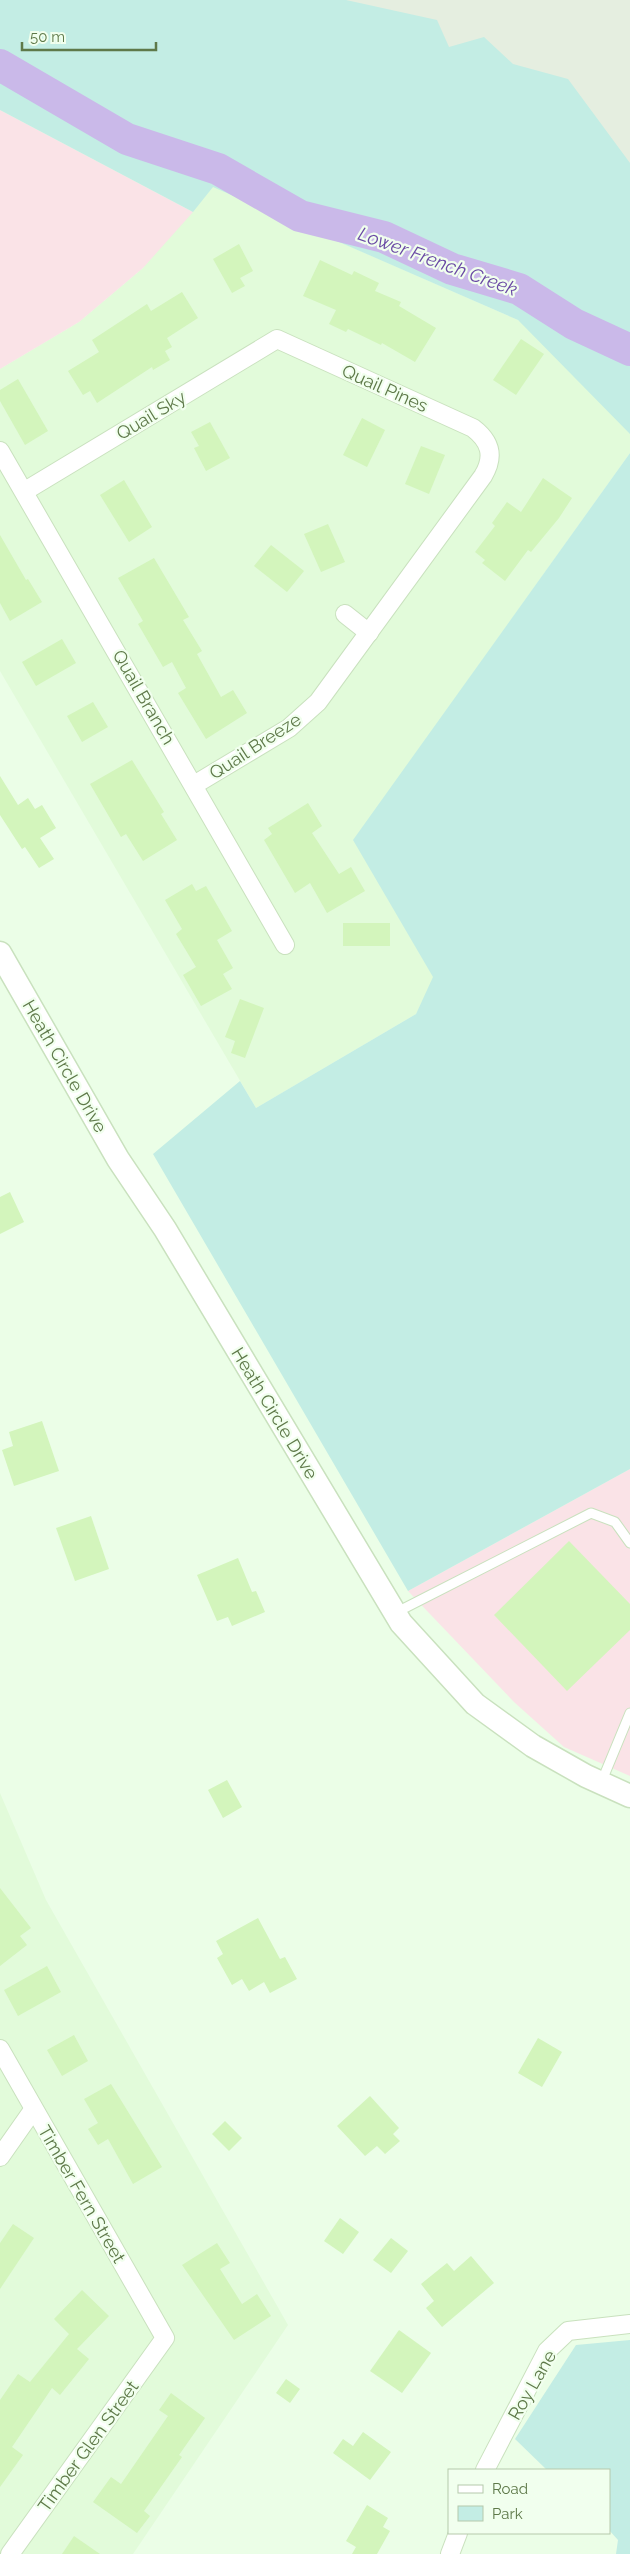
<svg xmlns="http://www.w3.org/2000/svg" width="630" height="2554" viewBox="0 0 630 2554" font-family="Raleway,sans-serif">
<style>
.residential{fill:#e2fbda}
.industrial{fill:#e5eee0}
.education{fill:#fae3e7}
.green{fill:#c3ede4}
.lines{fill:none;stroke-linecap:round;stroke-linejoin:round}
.river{stroke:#cab9e9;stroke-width:32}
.building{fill:#d3f5bc}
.service-casing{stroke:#c9e1be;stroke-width:11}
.minor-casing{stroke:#c9e1be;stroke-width:20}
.tertiary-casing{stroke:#c9e1be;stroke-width:25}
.service{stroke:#fff;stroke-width:9}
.minor{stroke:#fff;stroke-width:18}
.tertiary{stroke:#fff;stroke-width:22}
.labels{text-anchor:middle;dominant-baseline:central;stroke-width:4.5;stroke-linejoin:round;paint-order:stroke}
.street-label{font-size:18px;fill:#5e7949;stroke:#f1ffee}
.water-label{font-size:19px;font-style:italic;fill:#6a49a4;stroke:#f1ffee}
</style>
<rect width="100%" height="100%" fill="#ebfee7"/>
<!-- residential -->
<g class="residential">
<path d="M212 186 518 320 630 407V453L354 840 434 978 416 1014 256 1108 0 671V369L79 322 143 268Z"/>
<path d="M0 1793 46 1900 288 2325 133 2554H0Z"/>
</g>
<!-- industrial -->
<path class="industrial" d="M121 0H630V232Z"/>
<!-- education -->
<g class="education">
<path d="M0 110 193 212 143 268 79 322 0 369Z"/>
<path d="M630 1469V1776L564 1747 514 1702 408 1591Z"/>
</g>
<!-- green -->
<g class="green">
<path d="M0 0H346L437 20 449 47 484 37 513 64 568 79 630 163V434L518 320 213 187 193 212 0 110Z"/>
<path d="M630 453V1469L408 1591 153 1154 240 1081 256 1108 416 1014 433 977 353 840Z"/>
<path d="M630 2340V2554H616L618 2540 609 2530V2470H547L515 2439 576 2345Z"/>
</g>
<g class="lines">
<!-- river -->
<path class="river" d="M0 65 127 139 218 169 300 216 384 237 452 269 519 289 574 324 630 350"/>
</g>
<!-- building -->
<g class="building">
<path d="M239 244 253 271 240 278 245 286 232 293 213 259Z"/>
<path d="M320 260 352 275 354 271 379 283 375 291 401 302 399 306 436 328 415 362 382 343 381 345 348 329 346 332 329 324 336 310 303 296Z"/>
<path d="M182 292 198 318 167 338 172 347 165 351 170 360 153 370 152 367 97 403 90 391 83 395 68 371 99 352 92 340 147 304 151 311Z"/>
<path d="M521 339 544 354 516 395 493 380Z"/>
<path d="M18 379 48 431 25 445 0 401V390Z"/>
<path d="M362 418 385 430 367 467 343 455Z"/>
<path d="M210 422 230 458 206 471 194 448 199 446 191 432Z"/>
<path d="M421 446 445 455 429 494 405 484Z"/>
<path d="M543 478 572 498 559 518 531 552 528 550 505 581 482 563 485 560 475 552 495 526 492 523 507 502 521 512Z"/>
<path d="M124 480 152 527 129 542 100 495Z"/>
<path d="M328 524 345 562 321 572 304 534Z"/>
<path d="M0 535 26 580 28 579 42 602 10 621 0 603Z"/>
<path d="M271 545 304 571 287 592 254 566Z"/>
<path d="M154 558 189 617 183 620 202 651 197 654 221 697 233 690 247 713 206 739 178 693 186 688 172 662 163 667 138 624 143 621 118 578Z"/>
<path d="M62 639 76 663 36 686 22 662Z"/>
<path d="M93 702 108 727 82 742 67 716Z"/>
<path d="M132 760 164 812 161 814 177 840 143 861 126 834 121 837 90 784Z"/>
<path d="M0 776 18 805 28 798 35 809 42 805 56 828 40 838 54 859 39 868 25 847 22 849 0 815Z"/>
<path d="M308 803 322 826 312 833 339 874 351 867 365 891 327 913 310 883 295 893 264 840 272 834 268 828Z"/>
<path d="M192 884 196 891 206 886 232 931 217 940 233 968 223 974 232 989 201 1006 183 975 196 967 176 934 182 929 165 900Z"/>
<rect x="343" y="923" width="47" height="23"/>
<path d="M240 999 264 1008 245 1058 231 1053 235 1041 225 1037Z"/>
<path d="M10 1192 24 1222 0 1234V1197Z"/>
<path d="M42 1421 59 1471 14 1486 2 1450 13 1446 9 1432Z"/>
<path d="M91 1516 109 1569 75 1581 56 1528Z"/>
<path d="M569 1541 630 1604V1630L567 1691 494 1615Z"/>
<path d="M238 1558 252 1592 256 1591 265 1612 232 1626 228 1617 217 1621 197 1575Z"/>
<path d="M227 1780 242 1807 223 1818 208 1790Z"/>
<path d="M0 1888 31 1928 20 1936 27 1945 0 1966Z"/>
<path d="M258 1918 280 1959 285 1957 297 1979 270 1993 264 1982 249 1991 242 1979 232 1985 217 1958 223 1954 216 1941Z"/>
<path d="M47 1966 61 1992 18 2016 4 1990Z"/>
<path d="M74 2035 88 2061 62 2076 47 2050Z"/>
<path d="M538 2038 562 2052 542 2087 518 2073Z"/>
<path d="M111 2084 162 2167 133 2184 108 2139 98 2145 88 2129 98 2123 84 2099Z"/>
<path d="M370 2096 399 2128 393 2134 400 2141 385 2154 377 2146 365 2156 337 2126Z"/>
<path d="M225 2121 242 2138 229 2151 212 2134Z"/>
<path d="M340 2218 359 2232 343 2254 324 2241Z"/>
<path d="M13 2224 34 2238 0 2289V2243Z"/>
<path d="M391 2238 408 2251 391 2273 373 2260Z"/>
<path d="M217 2243 230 2263 220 2269 242 2304 257 2294 271 2316 234 2340 182 2265Z"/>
<path d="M471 2256 494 2283 442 2327 426 2308 434 2301 421 2284 447 2263 454 2271Z"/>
<path d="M82 2290 109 2316 77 2349 89 2359 60 2395 52 2388 12 2447 23 2455 0 2487V2400L18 2374 30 2382 69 2334 54 2319Z"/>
<path d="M399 2330 431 2353 402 2393 370 2371Z"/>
<path d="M286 2379 300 2389 290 2403 276 2393Z"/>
<path d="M171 2393 205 2418 179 2455 182 2457 144 2511 150 2516 137 2533 93 2502 111 2477 121 2484 168 2416 159 2410Z"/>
<path d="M363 2432 391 2452 370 2480 333 2453 343 2439 353 2446Z"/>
<path d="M367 2505 388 2518 383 2527 390 2531 377 2554H352L356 2547 346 2541Z"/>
<path d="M74 2536 100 2554H62Z"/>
</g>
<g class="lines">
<!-- service casing -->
<g class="service-casing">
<g id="service">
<path d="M395 1613 591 1513 615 1522 630 1543"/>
<path d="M601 1783 630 1713"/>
</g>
</g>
<!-- minor casing -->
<g class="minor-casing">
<g id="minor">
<path d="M0 451 285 945"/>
<path d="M25 491 277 339 473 428C490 441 495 456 483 476L318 702 289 728 194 785"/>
<path d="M345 614 369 633"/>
<path d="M0 2049 165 2338 10 2554"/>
<path d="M0 2157 33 2110"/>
<path d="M485 2470 547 2351 568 2331 630 2324"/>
<path d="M450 2554 458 2533"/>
</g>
</g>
<!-- tertiary casing -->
<g class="tertiary-casing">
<path id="tertiary" d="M0 953 118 1159 165 1229 401 1623 475 1704 533 1746 586 1776 630 1796"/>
</g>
<!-- service -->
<use href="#service" class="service"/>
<!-- minor -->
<use href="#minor" class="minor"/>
<!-- tertiary -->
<use href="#tertiary" class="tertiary"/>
</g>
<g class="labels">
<!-- street labels -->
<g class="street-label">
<text transform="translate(385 388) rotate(24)">Quail Pines</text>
<text transform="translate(151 415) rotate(-31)">Quail Sky</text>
<text transform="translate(144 697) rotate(60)">Quail Branch</text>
<text transform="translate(255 746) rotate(-33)">Quail Breeze</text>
<text transform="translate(65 1066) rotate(60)">Heath Circle Drive</text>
<text transform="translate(275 1413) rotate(59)">Heath Circle Drive</text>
<text transform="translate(82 2194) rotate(60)">Timber Fern Street</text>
<text transform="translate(532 2385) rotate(-60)">Roy Lane</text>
<text transform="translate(88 2446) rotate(-54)">Timber Glen Street</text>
</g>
<!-- water labels -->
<g class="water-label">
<text transform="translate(438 261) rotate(20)">Lower French Creek</text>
</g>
</g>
<!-- legend -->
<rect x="448" y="2469" width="162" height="65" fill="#f1ffee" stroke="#b6c9ac"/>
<rect x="458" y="2485" width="25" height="8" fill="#ffffff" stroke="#b6c9ac"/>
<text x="492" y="2494" font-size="15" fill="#5e7949">Road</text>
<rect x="458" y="2506" width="25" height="15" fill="#c3ede4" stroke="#b6c9ac"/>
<text x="492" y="2519" font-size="15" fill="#5e7949">Park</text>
<!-- scale -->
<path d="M22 42v8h134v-8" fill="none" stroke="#5e7949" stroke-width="2.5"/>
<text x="30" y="42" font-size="15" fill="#5e7949" stroke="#f1ffee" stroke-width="4" paint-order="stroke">50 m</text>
</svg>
